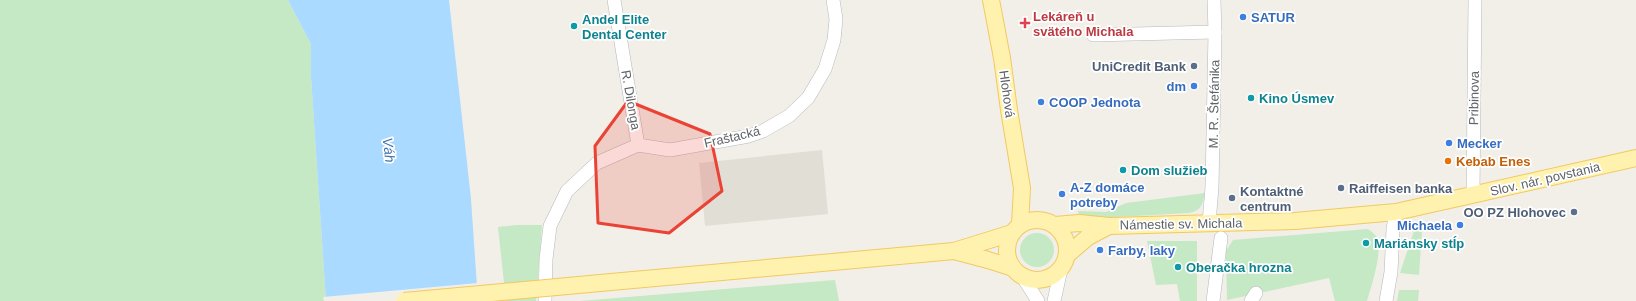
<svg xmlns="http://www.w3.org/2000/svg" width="1636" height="301" viewBox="0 0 1636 301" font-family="Arial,sans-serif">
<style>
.education{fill:#e1ded6}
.green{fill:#c5e8c5}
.water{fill:#aadaff}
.pier{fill:#f1efe8}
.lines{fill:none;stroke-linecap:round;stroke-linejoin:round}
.minor-casing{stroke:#b5b8bc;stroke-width:14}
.major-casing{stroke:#f2c960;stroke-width:18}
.minor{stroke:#fff;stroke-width:13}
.major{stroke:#fff2af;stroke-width:16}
.major-bridge-casing{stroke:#f2c960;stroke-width:18;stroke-linecap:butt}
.major-bridge{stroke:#fff2af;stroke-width:16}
.marked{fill:#ea4335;fill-opacity:0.2;stroke:#ea4335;stroke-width:3;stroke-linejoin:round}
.shop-dot{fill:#3f7fe0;stroke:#fff;stroke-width:1.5}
.health-dot{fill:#e0444e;stroke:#fff;stroke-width:1.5}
.culture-dot{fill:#0f9aa8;stroke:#fff;stroke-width:1.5}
.service-dot{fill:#5c6f8a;stroke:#fff;stroke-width:1.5}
.food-dot{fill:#e8710a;stroke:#fff;stroke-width:1.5}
.labels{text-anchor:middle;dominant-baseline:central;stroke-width:3.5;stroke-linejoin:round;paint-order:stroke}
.health-label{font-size:13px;font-weight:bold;fill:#be3a42;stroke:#fff;text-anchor:start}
.shop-label{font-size:13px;font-weight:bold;fill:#366cbe;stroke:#fff;text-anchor:start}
.culture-label{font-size:13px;font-weight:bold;fill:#0d838f;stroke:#fff;text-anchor:start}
.service-label{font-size:13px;font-weight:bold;fill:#4e5e75;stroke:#fff;text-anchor:end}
.street-label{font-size:13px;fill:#5f6368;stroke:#fff}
.food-label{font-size:13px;font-weight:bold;fill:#c56008;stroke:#fff;text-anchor:start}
.water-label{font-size:14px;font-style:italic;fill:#4174aa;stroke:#fff}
</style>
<rect width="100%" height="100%" fill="#f1efe8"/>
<!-- education -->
<path class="education" d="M822 150 828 214 705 226 699 163Z"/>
<!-- green -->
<g class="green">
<path d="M0 0H288L311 44V77L326 301H0Z"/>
<path d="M1205 193C1203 204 1201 211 1189 213L1080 219 1078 211 1106 212 1126 203Z"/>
<path d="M517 225H542L536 301H506L498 227Z"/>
<path d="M1368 229C1372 232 1377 235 1378 241 1381 257 1372 284 1367 301H1335L1329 278 1227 300 1226 251 1233 240Z"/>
<path d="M1414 231H1422L1419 275 1400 273Z"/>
<circle cx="1037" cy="250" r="17"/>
<path d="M1147 241H1197V301H1180L1177 284 1156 285Z"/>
<path d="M835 280 839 301H580Z"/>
<path d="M1399 290H1419L1418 301H1397Z"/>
</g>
<!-- water -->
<path class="water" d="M288 0H449L471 199 478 301H326L311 77V44Z"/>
<!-- pier -->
<path class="pier" d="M478 283 480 301H324L323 297Z"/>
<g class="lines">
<!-- minor casing -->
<g class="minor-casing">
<g id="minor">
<path d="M1093 35 1215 32"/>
<path d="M638 145 670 150 749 136 763 131 789 116 808 98 825 69 834 40 836 19 833 0"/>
<path d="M1473 195 1475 0"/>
<path d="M1209 223 1212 187 1215 32 1214 0"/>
<path d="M1022 276 1038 301"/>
<path d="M545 301 546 259 550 226 567 191 597 163 638 145 614 0"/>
<path d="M1054 301 1061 269"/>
<path d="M1213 301 1221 238"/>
<path d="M1251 301 1256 293"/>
<path d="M1386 301 1391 272 1393 229 1396 212"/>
</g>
</g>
<!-- major casing -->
<g class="major-casing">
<g id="major">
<path d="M991 0 1002 58 1009 110 1022 188 1020 225"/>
<circle cx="1037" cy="250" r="30"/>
<path d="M1055 225 1079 223 1109 226 1295 221 1396 212 1636 158"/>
<path d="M954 251 988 260 1013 268"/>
<path d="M1067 255 1088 237 1109 226"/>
<path d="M611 282 954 251 1012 233"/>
</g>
</g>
<!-- minor -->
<use href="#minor" class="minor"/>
<!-- major -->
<use href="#major" class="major"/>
<!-- major-bridge casing -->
<g class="major-bridge-casing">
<path id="major-bridge" d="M404 301 611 282"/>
</g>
<!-- major-bridge -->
<use href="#major-bridge" class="major-bridge"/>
</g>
<!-- marked area -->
<path class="marked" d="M628 101 710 134 722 191 669 233 598 223 595 146Z"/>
<!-- markers -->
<g class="shop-dot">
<circle cx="1243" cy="17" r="4"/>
<circle cx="1194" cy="86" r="4"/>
<circle cx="1041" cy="102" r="4"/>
<circle cx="1449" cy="143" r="4"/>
<circle cx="1062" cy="194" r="4"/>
<circle cx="1460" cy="225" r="4"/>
<circle cx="1100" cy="250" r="4"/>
</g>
<path class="health-dot" d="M1023 17h4v4h4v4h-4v4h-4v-4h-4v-4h4z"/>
<g class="culture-dot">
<circle cx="574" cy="26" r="4"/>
<circle cx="1251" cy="98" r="4"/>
<circle cx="1123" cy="170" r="4"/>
<circle cx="1366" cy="243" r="4"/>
<circle cx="1178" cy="267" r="4"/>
</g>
<g class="service-dot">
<circle cx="1194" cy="66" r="4"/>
<circle cx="1341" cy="188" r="4"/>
<circle cx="1232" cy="198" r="4"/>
<circle cx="1574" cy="212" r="4"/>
</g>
<circle class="food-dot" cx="1448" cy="161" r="4"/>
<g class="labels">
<!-- health labels -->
<g class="health-label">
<text x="1033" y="16">Lekáreň u<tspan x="1033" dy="15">svätého Michala</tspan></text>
</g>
<!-- shop labels -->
<g class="shop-label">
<text x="1251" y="17">SATUR</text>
<text x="1186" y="86" text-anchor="end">dm</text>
<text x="1049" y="102">COOP Jednota</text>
<text x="1457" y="143">Mecker</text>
<text x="1070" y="187">A-Z domáce<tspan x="1070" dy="15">potreby</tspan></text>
<text x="1452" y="225" text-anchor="end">Michaela</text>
<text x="1108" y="250">Farby, laky</text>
</g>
<!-- culture labels -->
<g class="culture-label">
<text x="582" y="19">Andel Elite<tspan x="582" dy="15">Dental Center</tspan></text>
<text x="1259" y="98">Kino Úsmev</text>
<text x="1131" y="170">Dom služieb</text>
<text x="1374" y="243">Mariánsky stĺp</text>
<text x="1186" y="267">Oberačka hrozna</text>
</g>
<!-- service labels -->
<g class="service-label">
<text x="1186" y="66">UniCredit Bank</text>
<text x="1349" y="188" text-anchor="start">Raiffeisen banka</text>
<text x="1240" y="191" text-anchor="start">Kontaktné<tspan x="1240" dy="15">centrum</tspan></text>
<text x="1566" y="212">OO PZ Hlohovec</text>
</g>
<!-- street labels -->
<g class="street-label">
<text transform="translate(1007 94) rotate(82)">Hlohová</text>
<text transform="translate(1474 98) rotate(-89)">Pribinova</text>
<text transform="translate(631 100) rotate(80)">R. Dilonga</text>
<text transform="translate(1214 104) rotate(-89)">M. R. Štefánika</text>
<text transform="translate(732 137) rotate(-13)">Fraštacká</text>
<text transform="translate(1545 179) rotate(-13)">Slov. nár. povstania</text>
<text transform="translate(1181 224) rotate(-1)">Námestie sv. Michala</text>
</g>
<!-- food labels -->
<g class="food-label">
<text x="1456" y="161">Kebab Enes</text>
</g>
<!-- water labels -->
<g class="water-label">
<text transform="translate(389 150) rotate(83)">Váh</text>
</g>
</g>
</svg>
